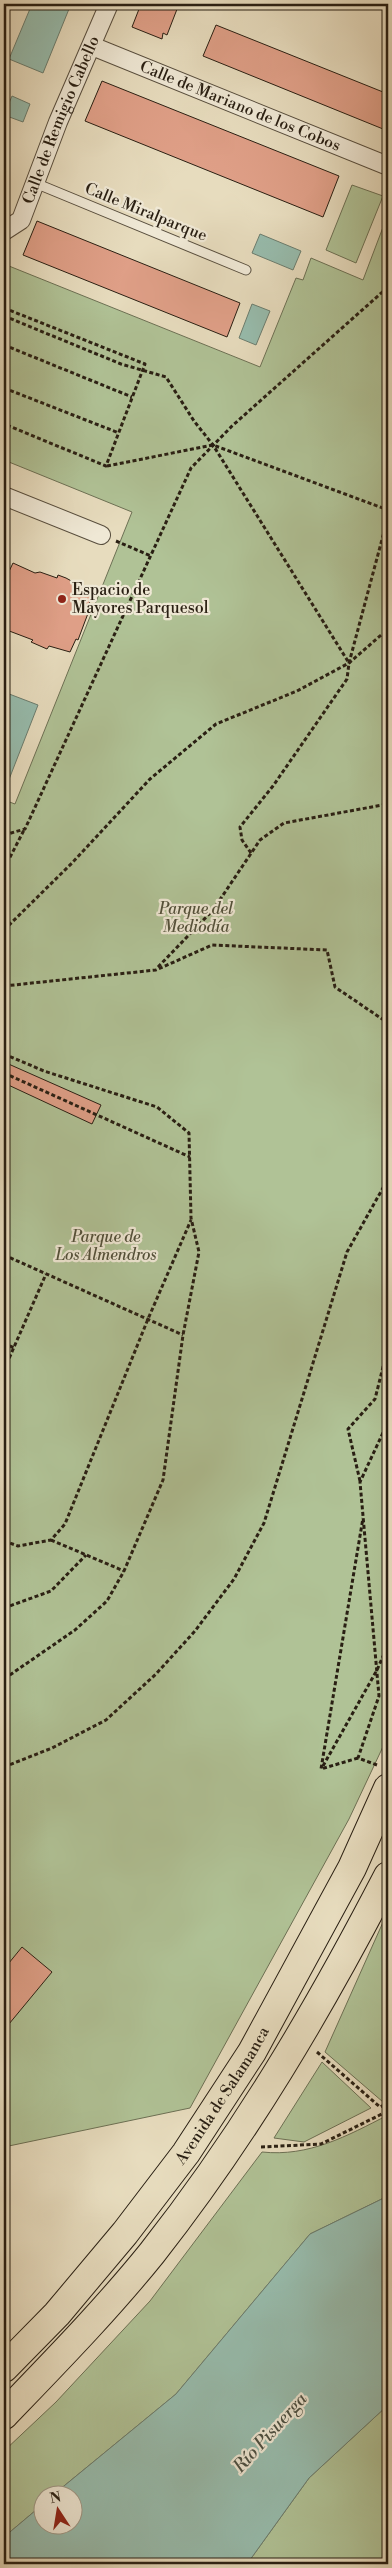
<svg xmlns="http://www.w3.org/2000/svg" width="392" height="2568" viewBox="0 0 392 2568" font-family="'Libre Bodoni',serif">
<style>
.green{fill:#b0c296;stroke:#6c7054}
.water{fill:#97bcad;stroke:#6b7d6f}
.building{fill:#df9f87;stroke:#291f13}
.lines{fill:none;stroke-linecap:round;stroke-linejoin:round}
.lane-casing{stroke:#584e3e;stroke-width:11}
.street-casing{stroke:#584e3e;stroke-width:20}
.highway-casing{stroke:#291f13;stroke-width:30}
.path{stroke:#291f13;stroke-width:3;stroke-dasharray:4 2.5;stroke-linecap:butt}
.lane{stroke:#efe8d5;stroke-width:9}
.street{stroke:#efe8d5;stroke-width:18}
.highway{stroke:#e7dcbe;stroke-width:28}
.poi-dot{fill:#8f2418;stroke:#efe8d5;stroke-width:2}
.labels{text-anchor:middle;dominant-baseline:central;stroke-width:4.5;stroke-linejoin:round;paint-order:stroke}
.street-label{font-size:16px;fill:#291f13;stroke:#efe8d5}
.poi-label{font-size:16px;fill:#291f13;stroke:#efe8d5;text-anchor:start}
.park-label{font-size:16px;font-style:italic;fill:#52503a;stroke:#efe8d5}
.water-label{font-size:18px;font-style:italic;fill:#4a4e41;stroke:#efe8d5}
</style>
<rect width="100%" height="100%" fill="#e7dcbe"/>
<filter id="stains"><feTurbulence type="fractalNoise" baseFrequency=".004" numOctaves="4"/><feColorMatrix values="0 0 0 0 .2 0 0 0 0 .09 0 0 0 0 .02 0 0 0 .5 -.17"/></filter>
<radialGradient id="worn" r=".72"><stop offset=".6" stop-color="#630" stop-opacity="0"/><stop offset="1" stop-color="#630" stop-opacity=".3"/></radialGradient>
<!-- green -->
<g class="green">
<path d="M352 185 383 196 356 263 326 250Z"/>
<path d="M388 214V1736L349 1819 190 2108 4 2147V800L15 804 132 512 4 460V264L260 367 296 278 303 280 311 258 363 280Z"/>
<path d="M388 1911V2099L383 2102 325 2052Z"/>
<path d="M322 2062 371 2108 304 2142 274 2138Z"/>
<path d="M388 2115V2196L310 2234 176 2394 53 2495 42 2496V2505L4 2537V2451L56 2402 150 2301 262 2152C309 2157 347 2136 388 2115Z"/>
<path d="M388 2405V2564H247L309 2478Z"/>
</g>
<!-- water -->
<g class="water">
<path d="M32 4H71L43 73 9 59Z"/>
<path d="M12 96 30 104 23 122 4 115Z"/>
<path d="M260 234 301 251 293 270 252 253Z"/>
<path d="M252 304 270 311 256 345 239 338Z"/>
<path d="M4 692 38 705 8 782 4 780Z"/>
<path d="M388 2196V2405L309 2478 247 2564H4V2537L42 2505V2526H72V2496L53 2495 176 2394 310 2234Z"/>
</g>
<!-- building -->
<g class="building">
<path d="M141 4H179L167 35 163 33 162 39 132 27Z"/>
<path d="M216 25 388 94V131L203 56Z"/>
<path d="M102 81 339 176 323 217 85 121Z"/>
<path d="M37 221 240 303 227 337 23 255Z"/>
<path d="M13 563 35 573 40 572 57 578 58 575 66 578 93 593 88 607 90 608 78 640 76 639 70 652 49 646 47 649 31 642 33 640 4 629V582Z"/>
<path d="M4 1062 101 1105 92 1124 4 1083Z"/>
<path d="M22 1947 52 1972 4 2030V1969Z"/>
</g>
<g class="lines">
<!-- lane casing -->
<g class="lane-casing">
<path id="lane" d="M35 183 246 270"/>
</g>
<!-- street casing -->
<g class="street-casing">
<g id="street">
<path id="s1" d="M92 46 388 166"/>
<path id="s2" d="M4 231 21 220 58 122 109 4"/>
<path d="M4 496 101 535"/>
</g>
</g>
<!-- highway casing -->
<g class="highway-casing">
<g id="highway">
<path id="s3" d="M4 2368 57 2314 125 2233 186 2153 252 2052 352 1868 388 1788"/>
<path d="M4 2415C54 2363 106 2310 152 2253 245 2135 319 2009 388 1876"/>
</g>
</g>
<!-- path -->
<g class="path">
<path d="M4 308 145 364 106 466 4 424"/>
<path d="M4 316 121 364 166 377 194 421 213 445 349 663"/>
<path d="M4 345 132 397"/>
<path d="M4 388 119 433"/>
<path d="M107 466 213 445 388 510"/>
<path d="M116 541 151 556"/>
<path d="M4 835 25 829 191 468 232 426 388 287"/>
<path d="M251 853 242 840 240 827 273 786 347 679 349 663 388 517"/>
<path d="M4 869 24 830"/>
<path d="M4 930 72 863 150 779 216 724 297 691 349 663 388 629"/>
<path d="M158 967 213 910 260 840 284 823 388 804"/>
<path d="M4 986 156 970 212 945 327 950 335 987 388 1023"/>
<path d="M4 1054 44 1071 157 1107 189 1133 191 1218 199 1252 183 1335 163 1480 124 1571 107 1601 75 1630 4 1679"/>
<path d="M4 1073 190 1157"/>
<path d="M4 1255 183 1335"/>
<path d="M4 1343 14 1348"/>
<path d="M4 1370 46 1274"/>
<path d="M360 1481 348 1429 375 1399 384 1363 388 1310"/>
<path d="M51 1540 124 1571"/>
<path d="M4 1541 18 1546 51 1540 65 1524 148 1319 191 1220"/>
<path d="M4 1608 51 1591 86 1555"/>
<path d="M358 1758 321 1769 363 1518"/>
<path d="M377 1765 358 1758 379 1696 360 1482 388 1422"/>
<path d="M323 1766 377 1670 388 1645"/>
<path d="M384 1766 388 1758"/>
<path d="M4 1767 52 1748 106 1720 156 1674 195 1631 234 1579 264 1523 347 1252 388 1179"/>
<path d="M317 2052 380 2107 388 2103"/>
<path d="M261 2147 321 2144 388 2111"/>
</g>
<!-- lane -->
<use href="#lane" class="lane"/>
<!-- street -->
<use href="#street" class="street"/>
<!-- highway -->
<use href="#highway" class="highway"/>
</g>
<!-- markers -->
<circle class="poi-dot" cx="62" cy="599" r="5"/>
<g class="labels">
<!-- street labels -->
<g class="street-label">
<text stroke="none"><textPath href="#s1" startOffset="160">Calle de Mariano de los Cobos</textPath></text>
<text stroke="none"><textPath href="#s2" startOffset="128">Calle de Remigio Cabello</textPath></text>
<text transform="translate(146 212) rotate(22)">Calle Miralparque</text>
<text stroke="none"><textPath href="#s3" startOffset="350">Avenida de Salamanca</textPath></text>
</g>
<!-- poi labels -->
<g class="poi-label">
<text x="72" y="590">Espacio de<tspan x="72" dy="18">Mayores Parquesol</tspan></text>
</g>
<!-- park labels -->
<g class="park-label">
<text x="196" y="909">Parque del<tspan x="196" dy="18">Mediodía</tspan></text>
<text x="106" y="1237">Parque de<tspan x="106" dy="18">Los Almendros</tspan></text>
</g>
<!-- water labels -->
<g class="water-label">
<text transform="translate(270 2433) rotate(-48)">Río Pisuerga</text>
</g>
</g>
<!-- margin -->
<rect width="392" height="2568" fill="none" stroke="#e7dcbe" stroke-width="20"/>
<rect x="5" y="5" width="382" height="2558" fill="none" stroke="#291f13" stroke-width="2.5"/>
<rect x="10" y="10" width="372" height="2548" fill="none" stroke="#291f13"/>
<!-- north arrow -->
<g transform="translate(58 2510) rotate(348)"><circle r="24" fill="#efe8d5" stroke="#a09887"/>
<path d="M0-4L9 19L0 12L-9 19Z" fill="#8f2418"/>
<text y="-8" font-size="14" font-weight="bold" text-anchor="middle" fill="#291f13">N</text>
</g>
<rect width="100%" height="100%" filter="url(#stains)"/>
<rect width="100%" height="100%" fill="url(#worn)"/>
</svg>
